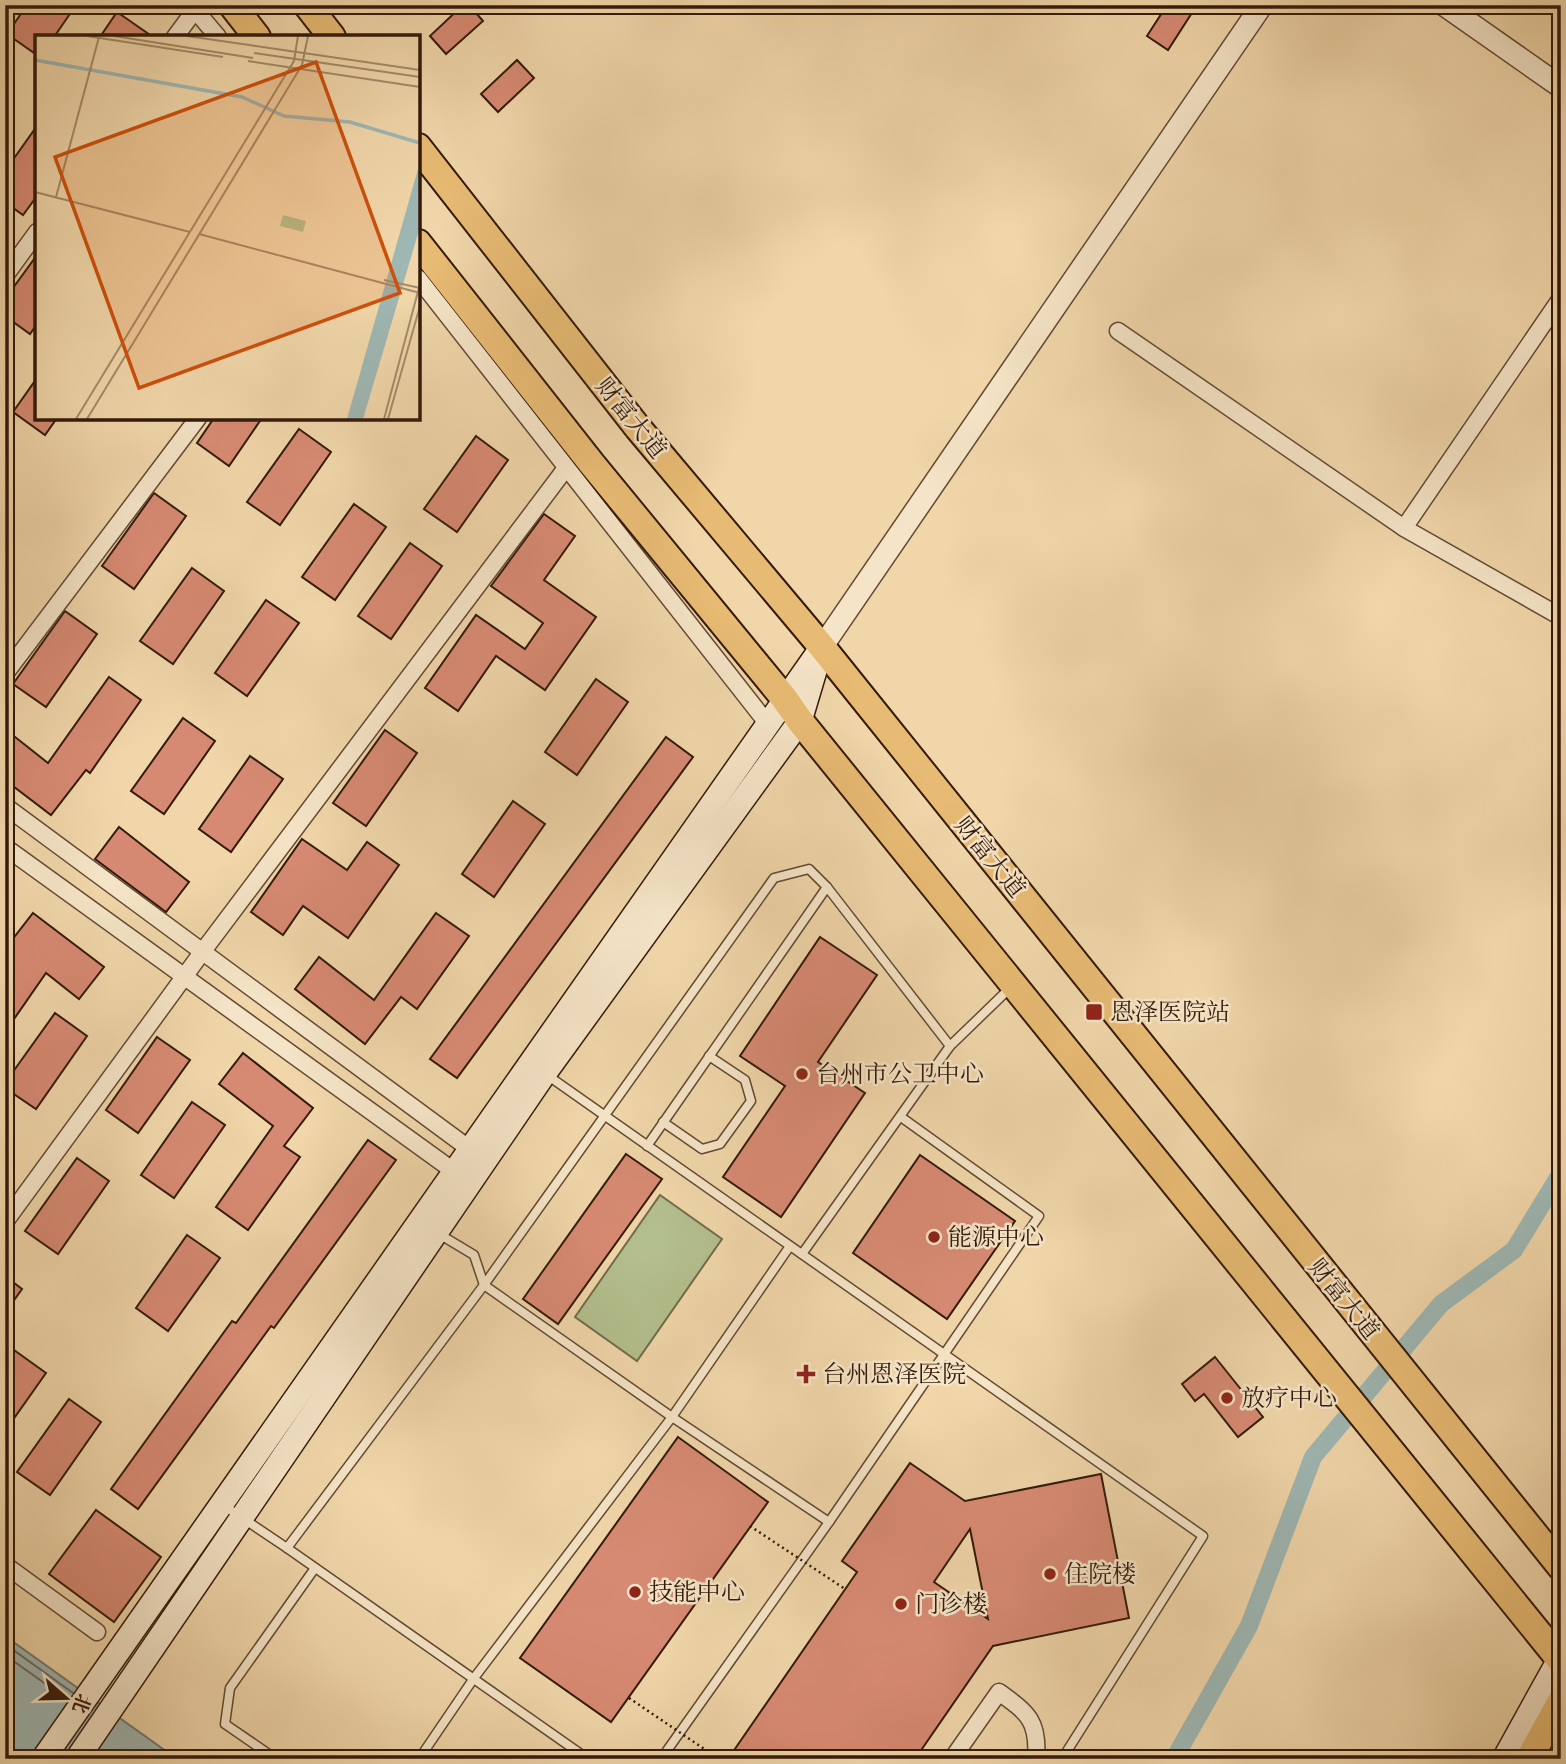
<svg xmlns="http://www.w3.org/2000/svg" width="1566" height="1764" viewBox="0 0 1566 1764" font-family="'IM FELL Great Primer','Noto Serif SC',serif">
<style>
.green{fill:#b3bf8d;stroke:#736c4c;stroke-width:2}
.water{fill:#9eb7b3;stroke:#73786f;stroke-width:2}
.lines{fill:none;stroke-linecap:round;stroke-linejoin:round}
.shore{stroke:#68685e;stroke-width:2}
.canal{stroke:#9eb7b3;stroke-width:18}
.building{fill:#d78a73;stroke:#331a0a;stroke-width:2;fill-rule:evenodd}
.service-casing{stroke:#624932;stroke-width:11}
.minor-casing{stroke:#624932;stroke-width:19}
.tertiary-casing{stroke:#624932;stroke-width:24}
.secondary-casing{stroke:#331a0a;stroke-width:26}
.primary-casing{stroke:#331a0a;stroke-width:30}
.service{stroke:#f5e4c7;stroke-width:8}
.minor{stroke:#f5e4c7;stroke-width:16}
.tertiary{stroke:#f5e4c7;stroke-width:21}
.secondary{stroke:#f5e4c7;stroke-width:23}
.primary{stroke:#e8bb74;stroke-width:26}
.path-bridge{stroke:#331a0a;stroke-width:2.5;stroke-dasharray:2 3.5;stroke-linecap:butt}
.poi-dot{fill:#8f2418;stroke:#f5e4c7;stroke-width:2.5}
.labels{text-anchor:middle;dominant-baseline:central;stroke-width:5;stroke-linejoin:round;paint-order:stroke}
.street-label{font-size:24px;fill:#331a0a;stroke:#f5e4c7}
.poi-label{font-size:24px;fill:#331a0a;stroke:#f5e4c7;text-anchor:start}
.inset-river{fill:none;stroke:#9eb7b3;stroke-width:3.5}
.inset-road{fill:none;stroke:#a48b69;stroke-width:2}
.view{fill:#cd500c;fill-opacity:0.15;stroke:#cd500c;stroke-width:3.5}
.inset-edge{fill:none;stroke:#331a0a;stroke-width:3.5}
</style>
<rect width="100%" height="100%" fill="#f0d6a9"/>
<filter id="stains"><feTurbulence type="fractalNoise" baseFrequency=".00286" numOctaves="4"/><feColorMatrix values="0 0 0 0 .2 0 0 0 0 .09 0 0 0 0 .02 0 0 0 .5 -.17"/></filter>
<radialGradient id="worn" r=".72"><stop offset=".6" stop-color="#630" stop-opacity="0"/><stop offset="1" stop-color="#630" stop-opacity=".3"/></radialGradient>
<!-- green -->
<path class="green" d="M660 1195 722 1239 637 1361 575 1317Z"/>
<!-- water -->
<path class="water" d="M5 1636 177 1759H5Z"/>
<g class="lines">
<!-- shore -->
<g class="shore">
<path d="M5 1644 73 1693"/>
<path d="M5 1655 68 1700"/>
</g>
<!-- canal -->
<path class="canal" d="M1174 1759 1249 1626 1313 1457 1441 1304 1514 1250 1561 1173"/>
</g>
<!-- building -->
<g class="building">
<path d="M27 5H76L54 37H37V55L7 34Z"/>
<path d="M463 5H469L483 21 446 54 430 36Z"/>
<path d="M1167 5H1197L1168 50 1147 36Z"/>
<path d="M117 12 153 37H100Z"/>
<path d="M517 60 534 78 498 112 481 94Z"/>
<path d="M37 126V196L23 215 5 202V171Z"/>
<path d="M37 255V324L30 334 5 316V299Z"/>
<path d="M37 378V418H57L45 435 13 412Z"/>
<path d="M214 418H262L229 466 197 443Z"/>
<path d="M299 429 331 452 280 525 247 502Z"/>
<path d="M476 436 508 460 457 532 424 509Z"/>
<path d="M154 493 186 516 134 589 102 566Z"/>
<path d="M354 504 386 527 335 600 302 577Z"/>
<path d="M544 514 575 536 544 580 596 617 545 690 496 656 458 711 425 688 476 615 525 649 543 623 491 586Z"/>
<path d="M410 543 442 566 391 639 358 616Z"/>
<path d="M192 568 224 591 173 664 140 641Z"/>
<path d="M266 600 299 623 247 696 215 673Z"/>
<path d="M65 611 97 634 46 707 13 684Z"/>
<path d="M109 677 141 700 90 773 86 770 51 815 5 780V729L48 763Z"/>
<path d="M596 679 628 702 577 775 545 752Z"/>
<path d="M183 718 215 741 164 814 131 791Z"/>
<path d="M385 730 417 753 366 826 333 803Z"/>
<path d="M666 737 693 757 457 1078 430 1059Z"/>
<path d="M250 756 283 779 231 852 199 829Z"/>
<path d="M513 801 545 824 494 897 462 874Z"/>
<path d="M119 827 189 882 166 912 95 859Z"/>
<path d="M302 839 347 870 367 842 399 865 348 938 303 906 283 935 251 912Z"/>
<path d="M33 913 104 967 79 999 46 973 5 1032V949Z"/>
<path d="M436 913 469 936 417 1009 401 997 365 1044 295 989 319 957 374 1000Z"/>
<path d="M820 937 877 975 818 1062 865 1093 781 1217 723 1177 785 1086 740 1056Z"/>
<path d="M55 1013 87 1036 36 1109 5 1088V1083Z"/>
<path d="M157 1037 190 1060 138 1133 106 1110Z"/>
<path d="M243 1053 313 1108 284 1146 300 1157 248 1230 216 1207 273 1126 219 1084Z"/>
<path d="M192 1102 225 1125 174 1198 141 1175Z"/>
<path d="M368 1140 396 1160 274 1328 271 1326 138 1509 111 1489 232 1321 236 1323Z"/>
<path d="M626 1154 662 1179 558 1324 523 1299Z"/>
<path d="M920 1155 1015 1221 947 1319 853 1253Z"/>
<path d="M77 1158 109 1181 58 1254 25 1231Z"/>
<path d="M187 1235 220 1258 168 1331 136 1308Z"/>
<path d="M5 1276 22 1289 5 1313Z"/>
<path d="M14 1350 46 1373 5 1431V1362Z"/>
<path d="M1215 1357 1263 1417 1238 1437 1204 1394 1195 1401 1182 1384Z"/>
<path d="M69 1399 101 1422 50 1495 17 1472Z"/>
<path d="M678 1437 768 1502 611 1722 520 1658Z"/>
<path d="M910 1463 965 1501 1101 1474 1129 1618 993 1646 915 1759H728L857 1572 842 1561ZM970 1529 988 1619 934 1582Z"/>
<path d="M96 1510 161 1557 114 1622 49 1574Z"/>
</g>
<g class="lines">
<!-- service casing -->
<g class="service-casing">
<g id="service">
<path d="M547 1075 1203 1536 1062 1759"/>
<path d="M663 1122 702 1149 720 1144 751 1101 745 1080 709 1056"/>
<path d="M647 1146 827 887"/>
<path d="M439 1234 474 1255 484 1285 672 1417 829 1522"/>
<path d="M802 1254 950 1046 1011 987"/>
<path d="M223 1505 287 1548"/>
<path d="M276 1759 225 1724 230 1688 315 1568"/>
<path d="M419 1759 474 1678 672 1417 790 1246"/>
<path d="M588 1759 287 1548 484 1285 774 878 809 869 827 887 950 1046"/>
<path d="M661 1759 829 1522 1039 1216 901 1117"/>
</g>
</g>
<!-- minor casing -->
<g class="minor-casing">
<g id="minor">
<path d="M191 5 218 37"/>
<path d="M175 37 195 10"/>
<path d="M5 276 37 232"/>
<path d="M418 278 767 723"/>
<path d="M1118 331 1404 528 1561 617"/>
<path d="M1404 528 1561 298"/>
<path d="M5 674 198 418"/>
<path d="M5 806 471 1150"/>
<path d="M5 847 455 1172"/>
<path d="M5 1222 203 951 566 468"/>
<path d="M5 1565 97 1632"/>
<path d="M952 1759 999 1692C1028 1713 1039 1721 1036 1759"/>
</g>
</g>
<!-- tertiary casing -->
<g class="tertiary-casing">
<g id="tertiary">
<path d="M1444 5 1561 87"/>
<path d="M822 647 1262 5"/>
</g>
</g>
<!-- secondary casing -->
<g class="secondary-casing">
<g id="secondary">
<path d="M43 1759 822 647"/>
<path d="M77 1759 545 1073 800 721 817 664"/>
<path d="M1504 1759 1561 1656"/>
</g>
</g>
<!-- primary casing -->
<g class="primary-casing">
<g id="primary">
<path d="M232 5 257 37"/>
<path d="M307 5 332 37"/>
<path d="M418 147 638 428 822 647 1561 1567"/>
<path d="M418 243 592 464 784 698 800 721 1561 1661"/>
<path d="M1529 1759 1561 1701"/>
</g>
</g>
<!-- service -->
<use href="#service" class="service"/>
<!-- minor -->
<use href="#minor" class="minor"/>
<!-- tertiary -->
<use href="#tertiary" class="tertiary"/>
<!-- secondary -->
<use href="#secondary" class="secondary"/>
<!-- primary -->
<use href="#primary" class="primary"/>
<!-- path-bridge -->
<g class="path-bridge">
<path d="M750 1526 845 1589"/>
<path d="M629 1698 719 1759"/>
</g>
</g>
<!-- markers -->
<g class="poi-dot">
<rect x="1085" y="1003" width="18" height="18" rx="3.5"/>
<circle cx="802" cy="1074" r="7"/>
<circle cx="934" cy="1237" r="7"/>
<path d="M802.5 1363.5h7v7h7v7h-7v7h-7v-7h-7v-7h7z"/>
<circle cx="1227" cy="1398" r="7"/>
<circle cx="1050" cy="1574" r="7"/>
<circle cx="635" cy="1592" r="7"/>
<circle cx="901" cy="1604" r="7"/>
</g>
<g class="labels">
<!-- street labels -->
<g class="street-label">
<text transform="translate(631 418) rotate(51)">财富大道</text>
<text transform="translate(990 857) rotate(51)">财富大道</text>
<text transform="translate(1344 1299) rotate(51)">财富大道</text>
</g>
<!-- poi labels -->
<g class="poi-label">
<text x="1110" y="1012">恩泽医院站</text>
<text x="816" y="1074">台州市公卫中心</text>
<text x="948" y="1237">能源中心</text>
<text x="822" y="1374">台州恩泽医院</text>
<text x="1241" y="1398">放疗中心</text>
<text x="1064" y="1574">住院楼</text>
<text x="649" y="1592">技能中心</text>
<text x="915" y="1604">门诊楼</text>
</g>
</g>
<!-- overview -->
<g transform="translate(35 35)">
<rect width="385" height="385" fill="#f0d6a9"/>
<path d="M248 180 271 186 268 197 245 191Z" fill="#b3bf8d"/>
<path d="M385 127V192L328 384H312Z" fill="#9eb7b3"/>
<path class="inset-river" d="M0 25 207 62 249 81 315 87 385 108"/>
<path class="inset-road" d="M52 1 188 22M79 1 218 23M152 1 385 35M219 18 385 42M213 26 385 52M0 157 155 197M21 162 64 2M164 199 385 258M349 245 385 253M41 384 259 26 263 1M52 384 267 30 273 1M349 384 385 249M353 384 385 271"/>
<path class="view" d="M281 27 365 258 104 353 20 122Z"/>
<rect width="385" height="385" class="inset-edge"/>
</g>
<!-- margin -->
<rect width="1566" height="1764" fill="none" stroke="#f0d6a9" stroke-width="28"/>
<rect x="7" y="7" width="1552" height="1750" fill="none" stroke="#331a0a" stroke-width="3.5"/>
<rect x="14" y="14" width="1538" height="1736" fill="none" stroke="#331a0a" stroke-width="2"/>
<!-- north arrow -->
<g transform="translate(66 1698) rotate(110)" stroke="#f5e4c7" stroke-width="5" paint-order="stroke">
<path d="M0-5L12 26L0 18L-12 26Z" fill="#331a0a"/>
<text y="-10" font-size="19" font-weight="bold" text-anchor="middle" fill="#331a0a">北</text>
</g>
<rect width="100%" height="100%" filter="url(#stains)"/>
<rect width="100%" height="100%" fill="url(#worn)"/>
</svg>
